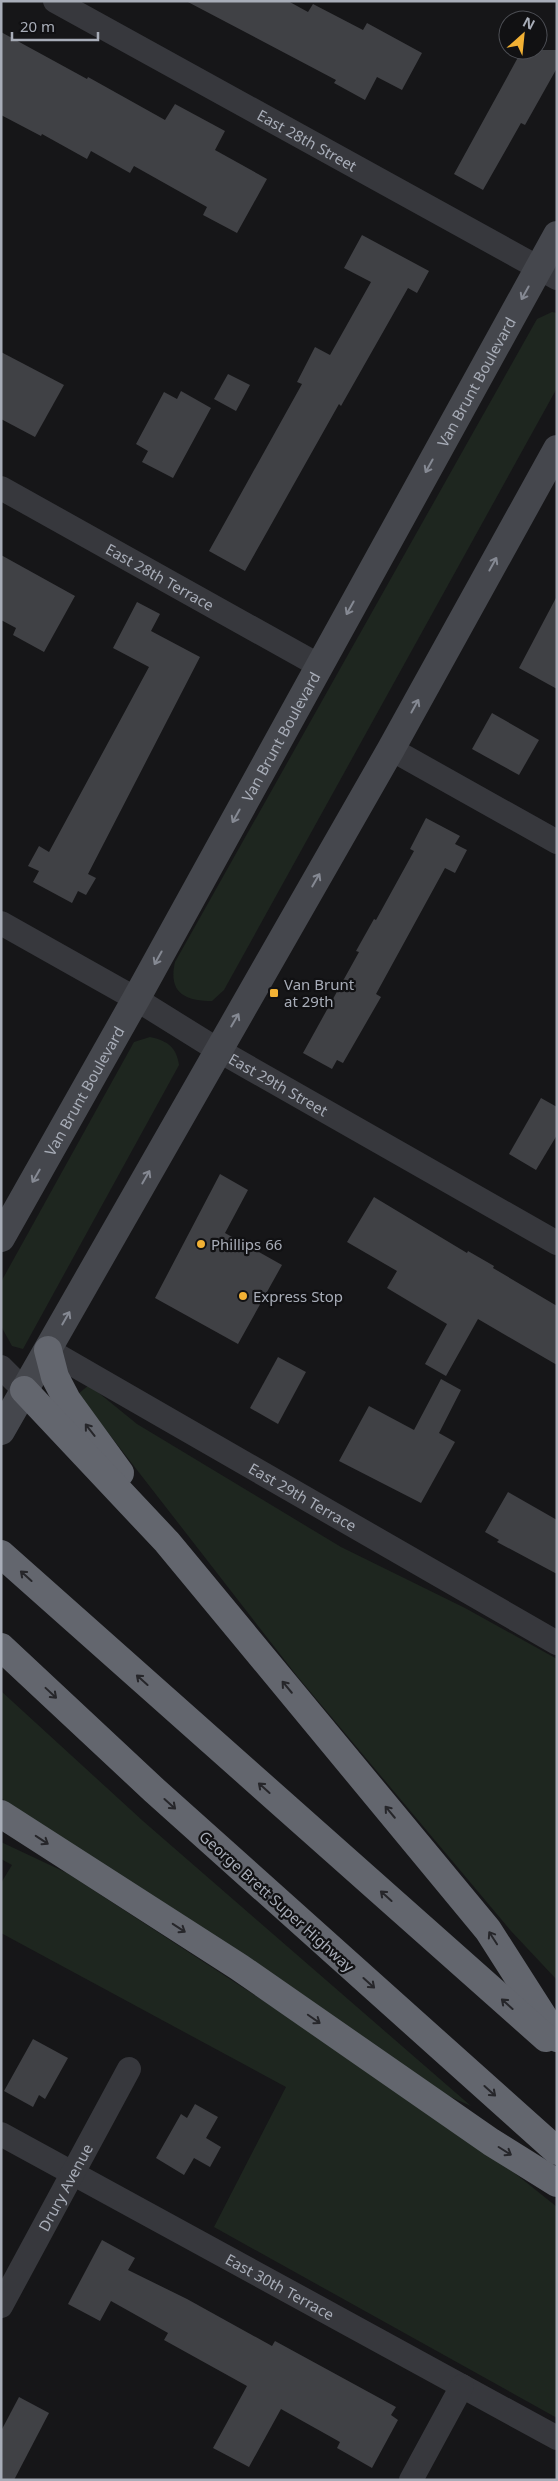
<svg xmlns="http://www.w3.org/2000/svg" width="558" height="2481" viewBox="0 0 558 2481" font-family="'Noto Sans',sans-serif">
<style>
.green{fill:#1e261f}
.building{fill:#404145}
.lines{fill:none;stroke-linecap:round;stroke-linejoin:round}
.minor{stroke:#37383d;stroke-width:24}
.secondary{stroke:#45474d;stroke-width:28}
.motorway{stroke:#63666e;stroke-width:28}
.oneway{stroke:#858993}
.oneway2{stroke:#26262a}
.poi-dot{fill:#f2b134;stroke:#111113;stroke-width:2}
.labels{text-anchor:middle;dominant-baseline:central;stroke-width:4.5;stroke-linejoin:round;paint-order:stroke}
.street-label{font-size:15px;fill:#a8adb8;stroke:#111113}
.poi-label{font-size:15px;fill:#a8adb8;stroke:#111113;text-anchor:start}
</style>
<rect width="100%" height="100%" fill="#161618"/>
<!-- green -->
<g class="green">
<path d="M552 312 557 313V388L224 990 212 1001C184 1001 168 992 175 962L537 319Z"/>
<path d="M150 1037C168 1041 176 1047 179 1065L23 1349 12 1346 1 1326V1282L134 1042Z"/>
<path d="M89 1385 137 1424 341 1547 465 1608 557 1659V1980L511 1931 297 1676 78 1394Z"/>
<path d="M1 1691 143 1821 471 2106 444 2094 132 1883 1 1798Z"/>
<path d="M1 1842 67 1873 336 2048 492 2155 557 2207V2418L214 2227 286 2087 1 1933V1883L12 1865 1 1859Z"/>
</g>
<!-- building -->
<g class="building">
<path d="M186 1H288L308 12 313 4 363 30 367 23 422 53 402 90 377 77 365 100 334 83 336 80Z"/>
<path d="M1 32 87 79 88 77 165 120 175 104 225 131 215 150 267 179 237 233 203 215 207 207 134 166 130 173 91 151 87 159 42 134 41 136 1 115Z"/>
<path d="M522 50H557V68L525 125 521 123 483 190 454 174Z"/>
<path d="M362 235 429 271 417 293 408 288 341 406 339 404 245 571 209 551 302 384 297 382 315 347 330 355 371 282 344 268Z"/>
<path d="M1 352 64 385 35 437 1 419Z"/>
<path d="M228 374 250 385 236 411 214 399Z"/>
<path d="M181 391 211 408 173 478 142 462 148 451 136 444 164 392 177 399Z"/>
<path d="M1 555 75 596 44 652 13 635 16 628 1 620Z"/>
<path d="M557 596V689L519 668Z"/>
<path d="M137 602 160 614 151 631 200 657 88 874 96 878 86 895 78 891 72 903 33 882 39 871 28 866 39 846 49 852 149 667 113 648Z"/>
<path d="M492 713 539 740 519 775 472 749Z"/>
<path d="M426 818 460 836 455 844 467 850 455 873 445 868 376 994 381 997 343 1063 337 1060 332 1069 303 1053 359 952 356 951 374 919 376 920 414 851 410 849Z"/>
<path d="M541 1098 557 1107V1135L536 1170 509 1154Z"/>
<path d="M220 1174 248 1190 225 1233 282 1265 238 1344 155 1298Z"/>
<path d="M374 1197 467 1253 468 1251 494 1266 493 1268 557 1306V1365L478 1319 446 1376 425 1364 447 1324 387 1288 397 1271 347 1242Z"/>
<path d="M278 1357 306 1372 278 1424 250 1408Z"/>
<path d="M441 1379 461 1390 439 1433 455 1442 421 1503 339 1461 369 1406 414 1430Z"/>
<path d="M508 1492 557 1520V1574L497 1542 499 1540 485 1532Z"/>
<path d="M33 2039 68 2058 45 2099 39 2095 33 2107 4 2091Z"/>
<path d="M195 2104 218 2117 206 2138 221 2147 210 2167 194 2158 184 2175 156 2158 181 2114 187 2118Z"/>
<path d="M102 2240 135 2258 128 2270 187 2299 272 2346 275 2341 396 2407 391 2415 398 2420 372 2468 337 2448 340 2442 281 2409 249 2467 213 2448 247 2386 164 2340 168 2333 111 2301 100 2321 68 2304Z"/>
<path d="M19 2397 49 2413 14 2480H1V2431Z"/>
</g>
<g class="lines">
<!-- minor -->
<g class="minor">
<path id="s1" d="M55 1 557 278"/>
<path id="s2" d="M1 488 318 665"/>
<path d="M391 749 557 842"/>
<path id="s3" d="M1 923 136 999 218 1050 557 1243"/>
<path id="s4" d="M48 1350 557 1643"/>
<path d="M1 1367 24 1390"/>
<path id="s5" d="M1 2134 557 2438"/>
<path id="s6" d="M1 2306 129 2069"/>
<path d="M411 2480 462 2386"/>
</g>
<!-- secondary -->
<g class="secondary">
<path id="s7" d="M1 1238 136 999 557 235"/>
<path d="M1 1431 391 749 557 449"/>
</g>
<!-- motorway -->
<g class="motorway">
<path d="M48 1350 55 1377 67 1400 120 1473"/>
<path d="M24 1390 167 1542 488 1930 557 2038"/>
<path d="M1 1554 546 2038"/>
<path d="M1 1647 154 1790 557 2151"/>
<path d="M1 1814 239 1967 491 2142 557 2183"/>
</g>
</g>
<!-- one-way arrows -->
<defs><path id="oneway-shaft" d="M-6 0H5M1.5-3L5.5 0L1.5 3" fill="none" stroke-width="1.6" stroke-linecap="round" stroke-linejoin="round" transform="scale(1.25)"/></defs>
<g class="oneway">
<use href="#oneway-shaft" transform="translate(525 293) rotate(119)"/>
<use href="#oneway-shaft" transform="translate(429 466) rotate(119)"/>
<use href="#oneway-shaft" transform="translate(493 564) rotate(-61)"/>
<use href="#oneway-shaft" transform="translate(350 608) rotate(119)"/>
<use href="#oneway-shaft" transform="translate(415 706) rotate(-61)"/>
<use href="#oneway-shaft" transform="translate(236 816) rotate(119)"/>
<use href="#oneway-shaft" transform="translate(316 880) rotate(-60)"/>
<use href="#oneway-shaft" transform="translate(158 958) rotate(119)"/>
<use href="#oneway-shaft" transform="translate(235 1020) rotate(-60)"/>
<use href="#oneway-shaft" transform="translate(36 1176) rotate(120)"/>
<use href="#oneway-shaft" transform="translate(146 1177) rotate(-60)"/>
<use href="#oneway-shaft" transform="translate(66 1318) rotate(-60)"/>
</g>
<g class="oneway2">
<use href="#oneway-shaft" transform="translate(90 1430) rotate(-128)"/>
<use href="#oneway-shaft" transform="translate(26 1576) rotate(-138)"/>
<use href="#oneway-shaft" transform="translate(142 1680) rotate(-138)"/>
<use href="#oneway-shaft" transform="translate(287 1687) rotate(-130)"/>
<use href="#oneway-shaft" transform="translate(51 1693) rotate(43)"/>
<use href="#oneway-shaft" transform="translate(264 1788) rotate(-138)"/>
<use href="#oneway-shaft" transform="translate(170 1804) rotate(42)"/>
<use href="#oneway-shaft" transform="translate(390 1812) rotate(-130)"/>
<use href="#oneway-shaft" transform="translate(42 1840) rotate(33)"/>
<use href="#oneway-shaft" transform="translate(386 1896) rotate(-138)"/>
<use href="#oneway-shaft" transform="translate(179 1928) rotate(33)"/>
<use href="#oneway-shaft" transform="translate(493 1938) rotate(-123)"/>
<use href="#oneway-shaft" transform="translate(369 1983) rotate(42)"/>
<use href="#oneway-shaft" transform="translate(507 2004) rotate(-138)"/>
<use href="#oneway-shaft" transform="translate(314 2019) rotate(35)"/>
<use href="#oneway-shaft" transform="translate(490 2091) rotate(42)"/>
<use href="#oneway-shaft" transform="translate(505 2151) rotate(32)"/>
</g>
<!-- markers -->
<g class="poi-dot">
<rect x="269" y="988" width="10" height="10" rx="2.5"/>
<circle cx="201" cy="1244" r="5"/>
<circle cx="243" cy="1296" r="5"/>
</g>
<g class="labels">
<!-- street labels -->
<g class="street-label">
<text stroke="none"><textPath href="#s1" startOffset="288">East 28th Street</textPath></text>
<text stroke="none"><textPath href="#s7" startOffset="979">Van Brunt Boulevard</textPath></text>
<text stroke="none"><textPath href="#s2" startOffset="182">East 28th Terrace</textPath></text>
<text stroke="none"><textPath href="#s7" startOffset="574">Van Brunt Boulevard</textPath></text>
<text stroke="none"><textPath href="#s3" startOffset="321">East 29th Street</textPath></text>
<text stroke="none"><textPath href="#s7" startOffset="169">Van Brunt Boulevard</textPath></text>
<text stroke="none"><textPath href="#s4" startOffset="294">East 29th Terrace</textPath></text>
<text transform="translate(277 1901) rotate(42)">George Brett Super Highway</text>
<text stroke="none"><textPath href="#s6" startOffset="135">Drury Avenue</textPath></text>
<text stroke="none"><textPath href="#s5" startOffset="318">East 30th Terrace</textPath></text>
</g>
<!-- poi labels -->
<g class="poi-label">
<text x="284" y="984">Van Brunt<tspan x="284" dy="17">at 29th</tspan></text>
<text x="211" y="1244">Phillips 66</text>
<text x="253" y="1296">Express Stop</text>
</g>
</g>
<!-- border -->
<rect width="558" height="2481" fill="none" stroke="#a8adb8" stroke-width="5"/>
<!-- north arrow -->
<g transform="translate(523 35) rotate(27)"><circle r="24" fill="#111113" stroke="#4d4f55"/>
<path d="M0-4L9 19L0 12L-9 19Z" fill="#f2b134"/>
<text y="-8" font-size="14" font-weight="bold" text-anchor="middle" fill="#a8adb8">N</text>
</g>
<!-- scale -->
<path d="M12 32v8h86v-8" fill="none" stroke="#a8adb8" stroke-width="2.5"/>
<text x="20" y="32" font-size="15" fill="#a8adb8" stroke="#111113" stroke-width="4" paint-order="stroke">20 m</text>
</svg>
